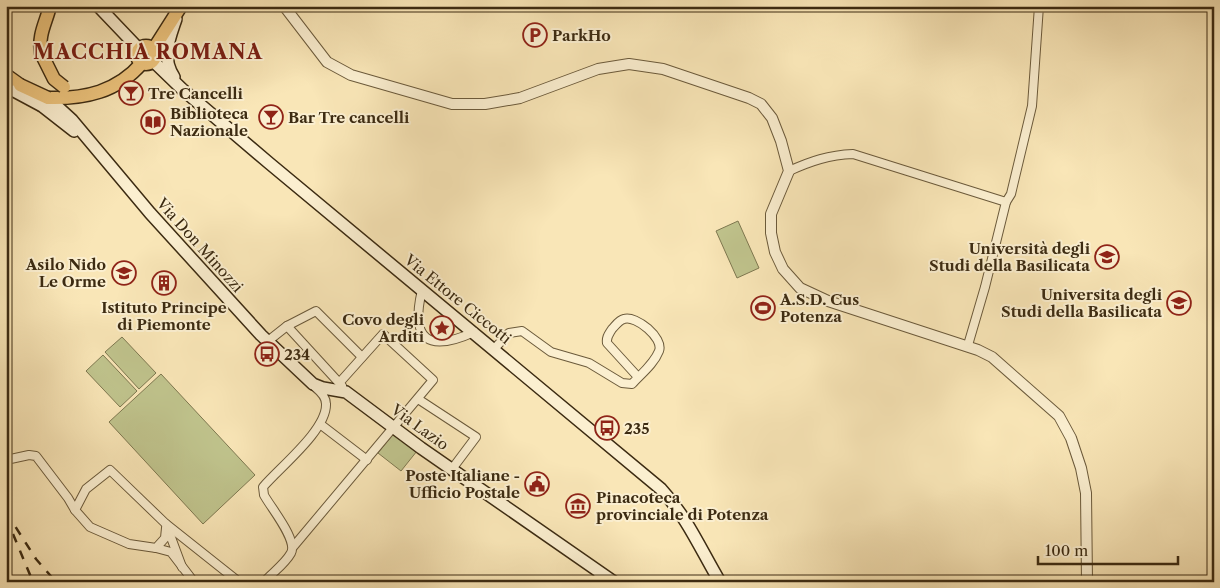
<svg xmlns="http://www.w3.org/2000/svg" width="1220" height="588" viewBox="0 0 1220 588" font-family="'Libre Caslon Text',serif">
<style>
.green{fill:#c0c48d;stroke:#7e7850}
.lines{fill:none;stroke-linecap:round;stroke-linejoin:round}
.minor-casing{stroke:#6b5a3b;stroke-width:10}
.tertiary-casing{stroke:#6b5a3b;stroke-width:12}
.secondary-casing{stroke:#3c2b12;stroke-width:14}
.primary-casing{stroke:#3c2b12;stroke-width:15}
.minor{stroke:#fbefd0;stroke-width:8}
.tertiary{stroke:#fbefd0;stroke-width:10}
.secondary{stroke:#fbefd0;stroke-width:11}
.primary{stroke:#ecc37c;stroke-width:12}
.rail{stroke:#3c2b12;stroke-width:2.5;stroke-dasharray:9 9;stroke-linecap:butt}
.secondary-bridge-casing{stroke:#3c2b12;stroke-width:14;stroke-linecap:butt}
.primary-bridge-casing{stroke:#3c2b12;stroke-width:15;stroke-linecap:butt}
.secondary-bridge{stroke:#fbefd0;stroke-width:11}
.primary-bridge{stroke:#ecc37c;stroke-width:12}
.labels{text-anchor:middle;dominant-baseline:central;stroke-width:4;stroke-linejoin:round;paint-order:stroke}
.poi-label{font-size:15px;font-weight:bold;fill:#3c2b12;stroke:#fbefd0;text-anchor:start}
.street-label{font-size:15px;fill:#3c2b12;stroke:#fbefd0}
.district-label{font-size:20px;font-weight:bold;letter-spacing:1px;fill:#7a1f14;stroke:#fbefd0}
</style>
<rect width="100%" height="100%" fill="#f9e6b7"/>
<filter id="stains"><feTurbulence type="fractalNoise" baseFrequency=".004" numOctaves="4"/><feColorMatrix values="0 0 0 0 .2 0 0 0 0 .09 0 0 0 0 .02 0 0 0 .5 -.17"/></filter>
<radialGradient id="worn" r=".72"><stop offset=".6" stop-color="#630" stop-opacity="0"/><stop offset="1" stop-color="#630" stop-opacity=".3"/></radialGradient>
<!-- green -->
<g class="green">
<path d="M738 221 759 268 737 278 716 231Z"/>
<path d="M122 337 156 373 139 389 105 352Z"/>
<path d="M103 355 137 391 120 407 86 371Z"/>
<path d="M161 374 255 475 203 524 109 422Z"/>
<path d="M394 433 417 451 401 471 378 453Z"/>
</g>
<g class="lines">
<!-- minor casing -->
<g class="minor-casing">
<g id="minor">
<path d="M789 171C811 161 829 155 853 154L1006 202 985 287 968 345"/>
<path d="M1006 202 1011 194 1032 106 1039 6"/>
<path d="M422 290C410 340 428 353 474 332"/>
<path d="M287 326 316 311 362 357"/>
<path d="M268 341 287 326 342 386"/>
<path d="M494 349 509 333 522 331 551 352 589 363 622 383 632 384C641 374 654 364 659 351 664 338 636 315 624 319 619 320 615 326 612 329 609 334 606 337 607 343L638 377"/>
<path d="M418 399 476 437 452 469"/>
<path d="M320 424 367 460"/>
<path d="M6 460 29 455 36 456 68 498 75 510 86 489 110 470 166 524 182 567"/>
<path d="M75 510 90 527 129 544 156 548 165 538 166 528"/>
<path d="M166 524 239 582"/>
<path d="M293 547 433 380 383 334 340 382"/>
<path d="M156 548 171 552 194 582"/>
<path d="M264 582C272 573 285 564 291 553 298 540 271 508 264 495L263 487C280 467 327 430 326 404 326 397 321 392 316 388"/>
<path d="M595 582 601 573"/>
</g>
</g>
<!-- tertiary casing -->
<g class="tertiary-casing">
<path id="tertiary" d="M284 6 327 62 351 75 452 104H485L520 98 598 69 629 64 663 69 749 98 761 104 772 118 781 141 789 171 771 214V233L775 252 783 269 800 288 828 301 978 350 992 357 1059 416 1071 438 1081 468 1086 493 1087 582"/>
</g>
<!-- secondary casing -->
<g class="secondary-casing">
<g id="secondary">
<path d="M98 6 139 49"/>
<path d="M153 61 182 89 269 163 661 489C687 517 701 550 720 582"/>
<path d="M174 77C161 57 169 40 176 19"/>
<path d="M48 98 72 120 150 213 261 335 313 384 323 388 346 392 421 448 614 582"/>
<path d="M42 106 74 131"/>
</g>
</g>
<!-- primary casing -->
<g class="primary-casing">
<g id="primary">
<circle cx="146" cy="55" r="9"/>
<path d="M153 50 181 6"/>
<path d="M41 53C38 34 46 23 50 6"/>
<path d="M6 75 20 85"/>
<path d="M48 98C85 99 117 92 142 63"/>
</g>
</g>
<!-- minor -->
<use href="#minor" class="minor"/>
<!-- tertiary -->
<use href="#tertiary" class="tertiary"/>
<!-- secondary -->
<use href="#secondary" class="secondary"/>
<!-- primary -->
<use href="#primary" class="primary"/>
<!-- rail -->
<g class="rail">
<path d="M6 127 7 125"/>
<path d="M6 512 36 559 56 582"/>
<path d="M13 534 33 582"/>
</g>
<!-- secondary-bridge casing -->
<g class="secondary-bridge-casing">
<path id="secondary-bridge" d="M14 91 42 106"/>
</g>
<!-- primary-bridge casing -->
<g class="primary-bridge-casing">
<g id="primary-bridge">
<path d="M41 53 54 79 64 87"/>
<path d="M20 85 48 98"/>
</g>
</g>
<!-- secondary-bridge -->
<use href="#secondary-bridge" class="secondary-bridge"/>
<!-- primary-bridge -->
<use href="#primary-bridge" class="primary-bridge"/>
</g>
<!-- icons -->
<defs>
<g id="parking-ring" transform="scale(1.25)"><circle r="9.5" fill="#fbefd0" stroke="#8f2418" stroke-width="1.5"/><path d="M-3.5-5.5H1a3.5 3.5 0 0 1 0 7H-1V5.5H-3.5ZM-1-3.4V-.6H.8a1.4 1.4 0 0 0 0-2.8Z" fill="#8f2418"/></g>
<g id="bar-ring" transform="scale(1.25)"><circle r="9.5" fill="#fbefd0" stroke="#8f2418" stroke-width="1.5"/><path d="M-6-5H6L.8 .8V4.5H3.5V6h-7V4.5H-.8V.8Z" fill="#8f2418"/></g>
<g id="library-ring" transform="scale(1.25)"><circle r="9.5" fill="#fbefd0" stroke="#8f2418" stroke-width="1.5"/><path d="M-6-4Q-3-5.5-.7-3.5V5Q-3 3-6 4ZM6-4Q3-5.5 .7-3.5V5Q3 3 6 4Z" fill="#8f2418"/></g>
<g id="university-ring" transform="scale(1.25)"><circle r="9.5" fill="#fbefd0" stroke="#8f2418" stroke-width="1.5"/><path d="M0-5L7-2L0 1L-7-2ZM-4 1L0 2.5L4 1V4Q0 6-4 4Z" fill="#8f2418"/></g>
<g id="school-ring" transform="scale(1.25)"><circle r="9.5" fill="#fbefd0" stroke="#8f2418" stroke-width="1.5"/><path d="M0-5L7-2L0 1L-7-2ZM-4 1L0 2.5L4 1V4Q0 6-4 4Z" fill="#8f2418"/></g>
<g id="building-ring" transform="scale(1.25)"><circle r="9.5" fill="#fbefd0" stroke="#8f2418" stroke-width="1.5"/><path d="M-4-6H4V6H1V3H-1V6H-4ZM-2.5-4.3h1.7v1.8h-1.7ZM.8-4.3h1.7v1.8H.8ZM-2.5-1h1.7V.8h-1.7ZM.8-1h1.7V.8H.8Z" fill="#8f2418"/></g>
<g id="stadium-ring" transform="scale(1.25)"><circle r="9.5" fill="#fbefd0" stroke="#8f2418" stroke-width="1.5"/><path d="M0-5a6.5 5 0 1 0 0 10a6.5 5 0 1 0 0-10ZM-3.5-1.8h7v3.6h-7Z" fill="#8f2418"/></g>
<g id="sight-ring" transform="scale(1.25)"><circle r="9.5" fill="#fbefd0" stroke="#8f2418" stroke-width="1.5"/><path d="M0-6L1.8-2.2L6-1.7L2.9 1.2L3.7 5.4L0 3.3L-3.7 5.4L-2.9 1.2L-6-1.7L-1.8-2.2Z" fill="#8f2418"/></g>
<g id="bus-ring" transform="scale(1.25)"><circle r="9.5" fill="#fbefd0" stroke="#8f2418" stroke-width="1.5"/><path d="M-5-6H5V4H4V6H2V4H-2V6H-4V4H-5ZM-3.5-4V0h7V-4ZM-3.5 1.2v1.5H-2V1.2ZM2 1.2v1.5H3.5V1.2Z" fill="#8f2418"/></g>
<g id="civic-ring" transform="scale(1.25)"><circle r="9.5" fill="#fbefd0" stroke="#8f2418" stroke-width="1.5"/><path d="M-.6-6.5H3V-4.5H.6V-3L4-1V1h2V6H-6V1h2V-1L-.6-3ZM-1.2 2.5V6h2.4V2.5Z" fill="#8f2418"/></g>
<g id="museum-ring" transform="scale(1.25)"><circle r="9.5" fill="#fbefd0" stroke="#8f2418" stroke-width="1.5"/><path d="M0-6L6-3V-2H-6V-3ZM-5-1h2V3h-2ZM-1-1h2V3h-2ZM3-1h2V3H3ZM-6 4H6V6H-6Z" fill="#8f2418"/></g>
</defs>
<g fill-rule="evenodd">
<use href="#parking-ring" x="535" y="35"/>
<use href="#bar-ring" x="131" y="93"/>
<use href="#bar-ring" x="271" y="117"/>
<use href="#library-ring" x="153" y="122"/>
<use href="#university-ring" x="1107" y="257"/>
<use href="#school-ring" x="124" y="273"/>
<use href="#building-ring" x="164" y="283"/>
<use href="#university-ring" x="1179" y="303"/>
<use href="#stadium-ring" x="763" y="308"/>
<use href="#sight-ring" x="442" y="328"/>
<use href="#bus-ring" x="267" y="354"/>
<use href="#bus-ring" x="607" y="428"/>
<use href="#civic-ring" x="537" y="484"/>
<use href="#museum-ring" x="578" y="506"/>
</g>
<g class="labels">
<!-- poi labels -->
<g class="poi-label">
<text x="552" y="35">ParkHo</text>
<text x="148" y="93">Tre Cancelli</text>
<text x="170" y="113">Biblioteca<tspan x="170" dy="17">Nazionale</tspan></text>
<text x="288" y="117">Bar Tre cancelli</text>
<text x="1090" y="248" text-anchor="end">Università degli<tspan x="1090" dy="17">Studi della Basilicata</tspan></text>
<text x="106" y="264" text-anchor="end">Asilo Nido<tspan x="106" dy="17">Le Orme</tspan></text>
<text x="1162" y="294" text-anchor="end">Universita degli<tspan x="1162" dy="17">Studi della Basilicata</tspan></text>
<text x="780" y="299">A.S.D. Cus<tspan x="780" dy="17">Potenza</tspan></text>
<text x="164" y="307" text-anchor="middle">Istituto Principe<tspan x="164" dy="17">di Piemonte</tspan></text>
<text x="424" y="319" text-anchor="end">Covo degli<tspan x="424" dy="17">Arditi</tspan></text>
<text x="284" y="354">234</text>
<text x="624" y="428">235</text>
<text x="520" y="475" text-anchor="end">Poste Italiane -<tspan x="520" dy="17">Ufficio Postale</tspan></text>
<text x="596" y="497">Pinacoteca<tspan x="596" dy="17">provinciale di Potenza</tspan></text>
</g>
<!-- street labels -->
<g class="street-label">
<text transform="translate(200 245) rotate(48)">Via Don Minozzi</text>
<text transform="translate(458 299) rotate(39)">Via Ettore Ciccotti</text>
<text transform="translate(420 427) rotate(36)">Via Lazio</text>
</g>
<!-- district labels -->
<g class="district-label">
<text x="148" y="52">MACCHIA ROMANA</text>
</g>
</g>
<!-- margin -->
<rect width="1220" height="588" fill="none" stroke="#f9e6b7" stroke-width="25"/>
<rect x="8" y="8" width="1205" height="573" fill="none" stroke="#3c2b12" stroke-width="2.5"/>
<rect x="12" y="12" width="1195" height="563" fill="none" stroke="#3c2b12"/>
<!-- scale -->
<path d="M1038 556v8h140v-8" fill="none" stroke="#3c2b12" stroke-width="2.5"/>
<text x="1045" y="556" font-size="15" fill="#3c2b12" stroke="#fbefd0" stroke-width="4" paint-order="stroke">100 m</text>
<rect width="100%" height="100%" filter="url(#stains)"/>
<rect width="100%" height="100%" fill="url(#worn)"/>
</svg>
